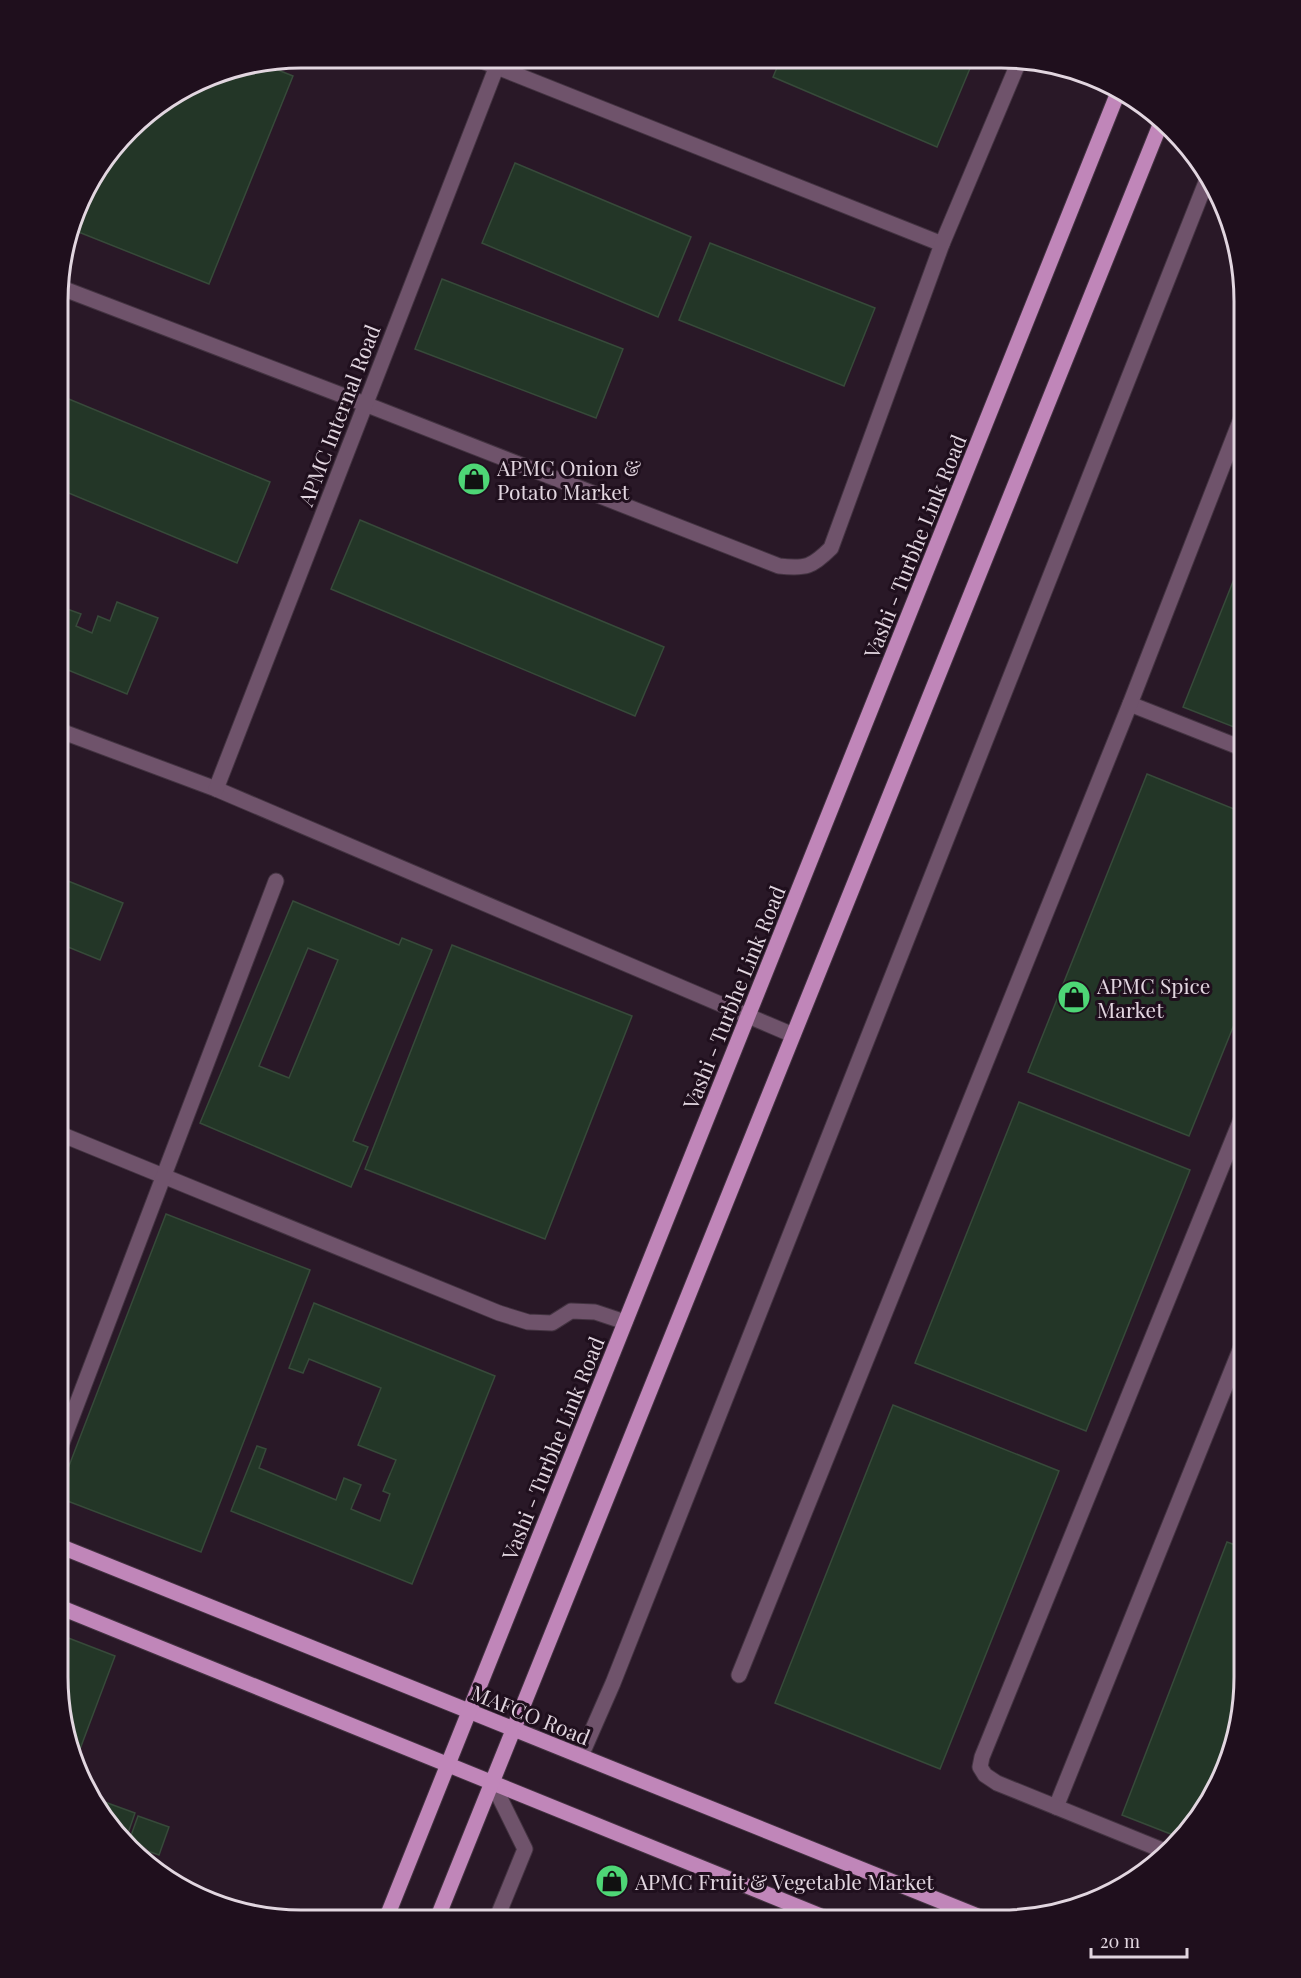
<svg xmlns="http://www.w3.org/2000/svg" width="1301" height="1978" viewBox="0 0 1301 1978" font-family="'Playfair Display',serif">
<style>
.building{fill:#233627;stroke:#374a3a;stroke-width:1.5;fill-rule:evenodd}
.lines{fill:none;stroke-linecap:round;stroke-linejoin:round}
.minor-casing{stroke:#433341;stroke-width:17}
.major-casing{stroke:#433341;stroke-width:17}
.minor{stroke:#6f536b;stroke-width:15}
.major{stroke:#c086b9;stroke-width:15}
.labels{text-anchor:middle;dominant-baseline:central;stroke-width:6;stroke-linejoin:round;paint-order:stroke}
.street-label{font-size:21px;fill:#e2d6e0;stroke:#1f0f1d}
.poi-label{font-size:21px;fill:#e2d6e0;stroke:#1f0f1d;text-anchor:start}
.rim{fill:none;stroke:#e2d6e0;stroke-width:3}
</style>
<rect width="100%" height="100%" fill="#291827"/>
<!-- building -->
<g class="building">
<path d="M781 58 954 59 971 66 937 147 773 77Z"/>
<path d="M263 64 293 76 209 284 71 229 82 193 140 118 208 75Z"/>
<path d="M515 163 691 237 658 317 482 243Z"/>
<path d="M710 243 875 308 844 386 679 320Z"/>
<path d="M442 279 623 349 596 418 415 349Z"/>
<path d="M59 395 270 482 237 563 59 489Z"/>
<path d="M360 520 664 647 635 716 331 589Z"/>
<path d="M1244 554V731L1183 707Z"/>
<path d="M117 602 158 618 127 694 58 666V652L61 646H58L59 606 81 614 76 626 92 633 98 616 110 621Z"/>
<path d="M1147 774 1244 813V1000L1189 1136 1028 1072Z"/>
<path d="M58 877 123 903 100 960 58 943Z"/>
<path d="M293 901 399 945 402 938 432 950 353 1141 368 1147 351 1187 200 1123ZM308 948 338 960 289 1078 259 1066Z"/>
<path d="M452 945 632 1016 545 1239 365 1169Z"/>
<path d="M1019 1102 1190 1170 1086 1431 915 1363Z"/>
<path d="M166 1214 310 1270 201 1552 57 1497Z"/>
<path d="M314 1303 495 1376 412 1584 231 1511 257 1446 266 1449 259 1468 336 1500 344 1478 361 1485 351 1509 380 1521 390 1494 383 1491 396 1460 358 1445 381 1388 309 1359 303 1373 289 1368Z"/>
<path d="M893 1405 1059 1471 940 1769 775 1703Z"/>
<path d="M1227 1542 1244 1548 1243 1694 1231 1756 1194 1825 1181 1838 1122 1815Z"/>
<path d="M58 1634 115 1656 74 1765 57 1677Z"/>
<path d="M91 1797 135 1813 125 1842 108 1826Z"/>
<path d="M138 1816 169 1827 159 1855 128 1844Z"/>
<path d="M611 1912 630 1920H608Z"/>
</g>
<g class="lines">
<!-- minor casing -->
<g class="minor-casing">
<g id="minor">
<path d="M472 57 942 244"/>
<path d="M59 287 365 404 779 566C806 569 812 567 831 548L942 244 1020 59"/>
<path d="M1130 704 1244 749"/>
<path d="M58 730 216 789 793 1035"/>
<path d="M216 789 500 58"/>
<path d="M58 1133 499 1313 528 1322 552 1323 571 1311 595 1312 625 1322"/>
<path d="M57 1456 276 881"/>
<path d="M739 1675 1130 704 1244 411"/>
<path d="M581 1756 613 1683 1208 177"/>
<path d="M492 1782 525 1849 496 1920"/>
<path d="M1056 1807 1244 1340"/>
<path d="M1167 1852 997 1783 985 1775 980 1767 982 1757 1244 1112"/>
<path d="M134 1853 141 1855 140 1858"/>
</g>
</g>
<!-- major casing -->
<g class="major-casing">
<g id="major">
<path d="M57 1545 990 1921"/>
<path d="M57 1606 833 1921"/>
<path d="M386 1919 1119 90"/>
<path d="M437 1919 1162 120"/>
</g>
</g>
<!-- minor -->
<use href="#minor" class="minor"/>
<!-- major -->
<use href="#major" class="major"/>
</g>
<!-- icons -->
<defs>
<g id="shop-disc" transform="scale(1.725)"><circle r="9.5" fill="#4ed676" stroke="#1f0f1d"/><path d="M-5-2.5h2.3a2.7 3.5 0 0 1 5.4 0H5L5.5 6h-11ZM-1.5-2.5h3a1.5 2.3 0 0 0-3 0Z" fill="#111"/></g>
</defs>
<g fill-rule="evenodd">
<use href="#shop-disc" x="474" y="479"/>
<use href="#shop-disc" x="1074" y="997"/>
<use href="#shop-disc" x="612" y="1881"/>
</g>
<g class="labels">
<!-- street labels -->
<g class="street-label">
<text transform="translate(338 415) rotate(-69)">APMC Internal Road</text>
<text transform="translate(914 546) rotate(-68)">Vashi - Turbhe Link Road</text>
<text transform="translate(733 997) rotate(-68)">Vashi - Turbhe Link Road</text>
<text transform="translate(552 1448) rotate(-68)">Vashi - Turbhe Link Road</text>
<text transform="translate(531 1714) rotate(22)">MAFCO Road</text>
</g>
<!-- poi labels -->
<g class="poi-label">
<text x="497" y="467">APMC Onion &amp;<tspan x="497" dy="24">Potato Market</tspan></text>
<text x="1097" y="985">APMC Spice<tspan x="1097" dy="24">Market</tspan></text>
<text x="635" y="1881">APMC Fruit &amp; Vegetable Market</text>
</g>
</g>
<!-- crop -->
<path d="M0 0H1301V1978H0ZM301 68H1001A233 233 0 0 1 1234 301V1677A233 233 0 0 1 1001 1910H301A233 233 0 0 1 68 1677V301A233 233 0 0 1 301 68Z" fill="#1f0f1d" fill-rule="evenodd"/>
<path class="rim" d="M301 68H1001A233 233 0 0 1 1234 301V1677A233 233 0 0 1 1001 1910H301A233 233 0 0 1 68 1677V301A233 233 0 0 1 301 68Z"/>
<!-- scale -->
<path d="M1091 1948v9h96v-9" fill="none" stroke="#e2d6e0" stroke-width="3"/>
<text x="1100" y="1948" font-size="18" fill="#e2d6e0" stroke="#1f0f1d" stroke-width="4.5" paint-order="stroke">20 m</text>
</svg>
